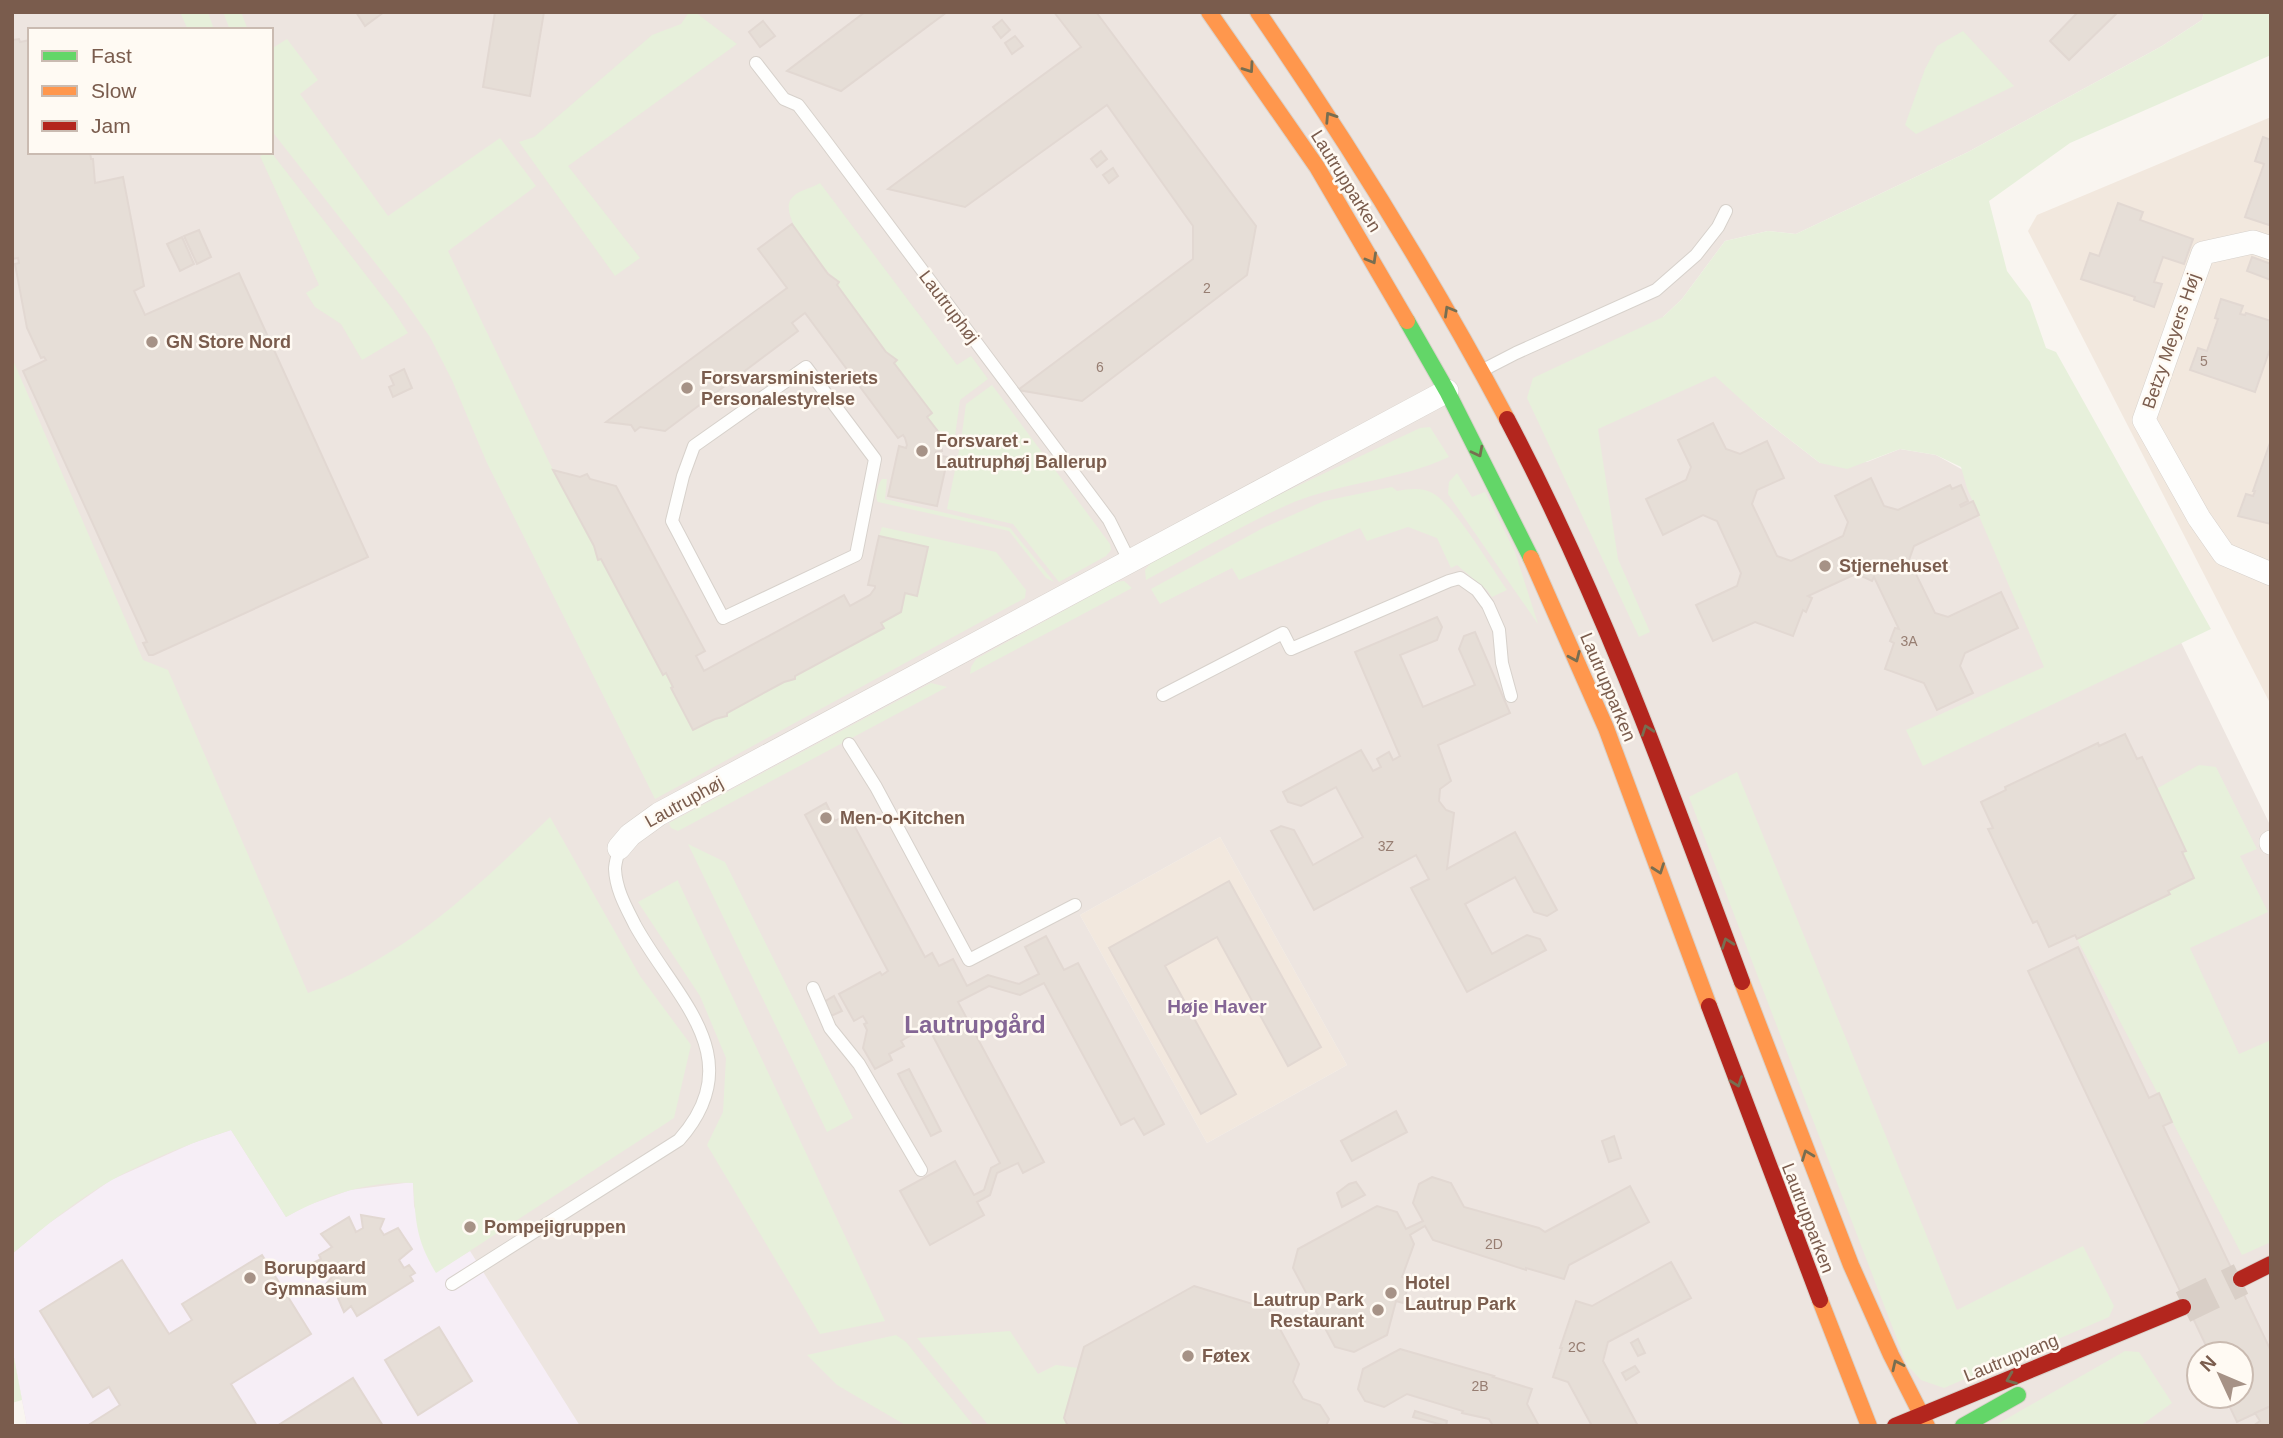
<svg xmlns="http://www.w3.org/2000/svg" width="2283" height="1438" viewBox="0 0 2283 1438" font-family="Arial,sans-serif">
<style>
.residential{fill:#f2e8de}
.industrial{fill:#ede5e0;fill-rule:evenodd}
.education{fill:#f6eef6}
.green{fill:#e7f0db}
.building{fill:#e6ded7;stroke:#e2d8d2;stroke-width:2}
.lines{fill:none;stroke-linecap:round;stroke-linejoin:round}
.secondary-tunnel{stroke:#d9cfc7;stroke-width:33;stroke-dasharray:33 17;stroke-linecap:butt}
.lane-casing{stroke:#d7d1cb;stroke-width:14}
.street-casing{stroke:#d7d1cb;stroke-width:24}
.fast-casing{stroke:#d9d2cb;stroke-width:18}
.slow-casing{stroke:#d9d2cb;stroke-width:18}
.jam-casing{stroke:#d9d2cb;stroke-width:18}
.lane{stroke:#fefefd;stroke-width:12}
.street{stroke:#fefefd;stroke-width:23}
.fast{stroke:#63d668;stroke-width:16}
.slow{stroke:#ff974d;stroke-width:16}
.jam{stroke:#b3261e;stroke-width:16}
.oneway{stroke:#776e51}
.poi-dot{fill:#a69286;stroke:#fffaf3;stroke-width:2.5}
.labels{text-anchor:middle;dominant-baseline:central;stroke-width:5;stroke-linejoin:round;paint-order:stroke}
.number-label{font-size:14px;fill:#977e72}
.street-label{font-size:18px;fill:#7a5c4d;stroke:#fffaf3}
.poi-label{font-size:18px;font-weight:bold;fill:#7a5c4d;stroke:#fffaf3;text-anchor:start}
.neighbourhood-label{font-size:19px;font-weight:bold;fill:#846695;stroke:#fffaf3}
.district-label{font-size:24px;font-weight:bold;fill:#846695;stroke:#fffaf3}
</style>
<rect width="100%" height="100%" fill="#f9f5f0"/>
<!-- residential -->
<g class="residential">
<path d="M2271 117V705L2028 231 2037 215Z"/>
<path d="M1220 837 1347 1065 1207 1143 1080 915Z"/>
</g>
<!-- industrial -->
<path class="industrial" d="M12 12H2204L2202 20 2162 46 1968 152 1796 234 1768 231 1725 241 1682 299 1663 317 1758 415 1820 463 1867 462 1900 449 1936 455 1981 480 2175 630 2271 827V1426H27L12 1347ZM30 30H271V152H30ZM1220 837 1347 1065 1207 1143 1080 915ZM2199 1354H2241V1396H2199Z"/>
<!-- education -->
<path class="education" d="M231 1130 286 1217 306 1206 350 1190 413 1182 414 1206 436 1272 470 1251 580 1426H27L12 1347V1254L48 1224 111 1180 193 1143Z"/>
<!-- green -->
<g class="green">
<path d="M180 12H208L214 30H188Z"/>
<path d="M223 12H241L248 30H230Z"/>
<path d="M689 12H695L737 44 568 166 640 258 615 276 519 142 534 137 652 35 681 24Z"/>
<path d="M2204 12H2271V55L2070 143 1989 201 2007 271 2030 302 2046 348 2056 352 2211 629 1923 766 1906 730 2044 667 1967 488 1961 467 1936 455 1900 449 1847 469 1820 463 1758 415 1715 376 1598 429 1618 559 1650 632 1639 637 1527 398 1533 378 1663 317 1682 299 1725 241 1768 231 1796 234 1968 152 2162 46 2202 20Z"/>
<path d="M1963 31 2014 86 1916 134 1905 125 1925 69 1937 46Z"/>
<path d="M287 39 318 80 300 94 388 216 500 138 536 186 448 251 549 462 594 546 597 560 601 559 663 674 666 673 673 687 671 689 693 730 784 682 795 679V676L883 628 881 623 905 593 917 595 928 547 879 536 882 527 996 552 1026 590 1025 598 655 799 487 463 452 380 430 337 402 297 271 130V49Z"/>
<path d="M271 152 393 310 408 333 362 360 341 324 315 307 306 293 319 285 260 156Z"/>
<path d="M820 183 957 365 971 356 988 379 960 400 954 443 937 447 940 434 927 417 931 413 894 363 896 360 886 352 837 285 839 282C824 271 778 217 791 199 797 190 811 189 820 183Z"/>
<path d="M12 358 143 660 168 670 308 993C407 956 476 888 550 817L640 976 691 1045 674 1118 436 1273C415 1238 416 1221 413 1183 369 1180 324 1196 286 1217L231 1130C191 1143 149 1159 112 1180 76 1200 43 1228 12 1254Z"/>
<path d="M992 385 1110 544 1111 550 1106 556 1059 582 1013 524 947 509 961 441 966 404Z"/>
<path d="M1430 427 1449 457C1399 480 1345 482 1294 502 1243 524 1194 554 1146 580L1145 570 1151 563 1270 499 1420 428Z"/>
<path d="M1457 473 1472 497 1485 492 1515 552 1538 624 1448 494 1449 482Z"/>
<path d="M887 479 885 499 1010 528 1054 582 1046 578 1009 531 878 502C874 497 878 484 882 479Z"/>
<path d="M1392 487 1397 491C1410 489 1422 487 1434 494 1456 508 1491 567 1507 590L1492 597 1487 590 1457 565 1451 568 1437 538 1408 527 1367 541 1360 528 1239 580 1232 568 1160 604 1151 589 1263 528 1324 501Z"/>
<path d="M1124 581 1132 588 970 674 971 667 976 659 1116 582Z"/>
<path d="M931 683 947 687 678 831 671 828 669 823Z"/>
<path d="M2199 765 2216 767 2257 849 2240 856 2268 912 2190 948 2239 1054 2271 1040V1242L2242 1255 2077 939 2170 894 2168 891 2194 878 2182 852 2185 851 2156 789Z"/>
<path d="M1737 772 1957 1310 2083 1246 2114 1306 2109 1317 1944 1388 1921 1380 1907 1365 1689 797Z"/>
<path d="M688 844 725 862 853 1118 827 1132Z"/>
<path d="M678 880V881L885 1321 820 1334 707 1145 723 1112 726 1058 700 996 638 902Z"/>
<path d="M1010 1331 1038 1374 1056 1365 1078 1368 1068 1426H989L917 1338Z"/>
<path d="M896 1335 906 1342 974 1426H907L837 1385 807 1355Z"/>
<path d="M12 1347 22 1400 12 1403Z"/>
<path d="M2125 1351 2139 1352 2172 1403 2140 1426H1994Z"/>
</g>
<!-- building -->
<g class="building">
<path d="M356 12H384L365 26Z"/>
<path d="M495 12H544L530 96 483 87Z"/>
<path d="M865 12H947L841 91 787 71Z"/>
<path d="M1054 12H1096L1256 226 1247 275 1082 401 1018 390 1193 259V226L1107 105 965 207 888 189 1081 47Z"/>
<path d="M2078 12H2118L2069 60 2050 41Z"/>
<path d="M1002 20 1010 30 1001 38 993 27Z"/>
<path d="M763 21 775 36 760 47 749 32Z"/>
<path d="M1015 36 1023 46 1012 54 1005 43Z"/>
<path d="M19 39 20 42 30 40V152H90L91 159H93L95 183 123 177 144 286 134 291 145 315 239 273 368 557 153 655H149L143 643 147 642 23 371 46 360 44 357 41 358 27 328 15 264 19 263 18 258 12 259V40Z"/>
<path d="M2263 137 2271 140V219L2269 225 2245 217 2264 164 2255 161Z"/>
<path d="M1101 151 1107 159 1097 167 1091 159Z"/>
<path d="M1113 168 1118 176 1109 183 1103 175Z"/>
<path d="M2118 203 2143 212 2140 220 2193 239 2184 264 2163 257 2154 282 2162 284 2154 307 2134 300 2135 297 2081 279 2090 253 2099 256Z"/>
<path d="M792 224 828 274 839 282 837 285 886 352 897 360 894 363 932 413 927 417 940 434 937 447 941 446 942 451 936 452 935 455 948 457 937 506 888 496 899 446 906 448 907 445 905 438 903 435 898 438 805 313 792 323 798 331 665 431 640 427 635 431 631 425 606 422 787 288 758 249Z"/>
<path d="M199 230 211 257 197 264 184 236Z"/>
<path d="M182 237 194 264 180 271 167 244Z"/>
<path d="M2252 257 2271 264V280L2247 271Z"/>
<path d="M2221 299 2243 306 2240 314 2245 315 2246 313 2271 321V346L2255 392 2190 370 2198 348 2207 351 2218 319 2215 318Z"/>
<path d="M404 369 412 388 393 397 389 387 394 385 390 376Z"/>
<path d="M1713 423 1726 449 1740 454 1767 441 1784 478 1757 490 1752 504 1777 556 1791 561 1843 536 1848 522 1835 496 1871 478 1884 506 1898 510 1950 485 1952 489 1961 485 1968 501 1960 505 1961 507 1973 501 1979 515 1914 546 1909 560 1935 613 1948 617 2001 592 2008 607 2018 628 1965 653 1960 666 1973 693 1937 710 1924 683 1885 669 1894 643 1890 641 1895 628 1899 629 1874 577 1872 581 1859 575 1860 572 1808 596 1812 598 1806 612 1803 610 1793 636 1755 622 1713 641 1696 605 1737 586 1741 573 1717 521 1703 515 1663 535 1646 499 1686 480 1691 467 1678 440Z"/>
<path d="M2271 440V524L2238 516 2246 494 2253 496 2255 491H2253Z"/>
<path d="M553 470 580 477 587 474 590 479 616 486 705 651 696 656 704 671 844 595 850 606 870 595 875 588V586L868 585 879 536 928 547 917 596 905 593 901 612 881 623 884 628 795 676V679L784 682 727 713V716L715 719 693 730 671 688 673 687 666 673 663 675 601 559 598 560 594 546Z"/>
<path d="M1437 617 1442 627 1437 640 1400 655 1423 707 1475 685 1459 649 1464 636 1475 632 1510 713 1438 745 1451 781 1440 789 1439 801 1446 810 1454 813 1447 869 1515 832 1557 910 1547 916 1534 912 1515 877 1465 904 1492 954 1527 935 1540 939 1546 950 1467 992 1411 888 1429 879 1416 855 1314 910 1271 831 1281 826 1294 830 1313 865 1363 837 1336 787 1301 806 1288 802 1283 792 1361 750 1373 771 1381 767 1377 759 1389 752 1393 760 1400 756 1355 652Z"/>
<path d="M2125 734 2137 759 2142 757 2186 851 2182 852 2194 878 2168 891 2170 894 2077 939 2075 935 2049 947 2037 921 2033 923 1988 829 1993 828 1981 802 2006 790 2005 787 2098 743 2099 746Z"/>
<path d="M826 803 835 821 848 814 925 957 932 953 939 966 953 959 967 986 988 975 1019 984 1039 974 1025 947 1046 936 1064 970 1078 963 1164 1124 1144 1135 1134 1118 1121 1125 1044 983 1020 995 989 986 958 1002 1044 1162 1023 1173 1018 1163 997 1173 990 1195 977 1202 984 1215 930 1245 900 1191 955 1161 974 1195 984 1190 991 1168 1000 1163 926 1023 919 1027 920 1030 901 1041 904 1046 889 1054 892 1060 875 1069 863 1048 867 1030 864 1024 867 1023 863 1016 854 1021 839 994 880 972 882 975 888 971 805 815Z"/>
<path d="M1229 881 1321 1047 1288 1066 1217 937 1165 966 1236 1094 1201 1114 1109 948Z"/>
<path d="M2078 947 2149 1098 2159 1093 2172 1122 2163 1126 2271 1351V1406L2237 1422 2227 1401 2231 1399 2230 1396H2241V1354H2210L2028 971Z"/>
<path d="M834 996 842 1011 831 1016 824 1002Z"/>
<path d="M909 1069 941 1131 931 1136 898 1074Z"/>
<path d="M1396 1111 1407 1132 1352 1161 1341 1141Z"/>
<path d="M1614 1136 1621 1158 1609 1162 1602 1141Z"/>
<path d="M1432 1177 1451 1183 1464 1207 1539 1228 1545 1232 1630 1186 1649 1222 1569 1265 1564 1279 1526 1268V1270L1433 1240 1425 1226 1410 1235 1414 1244 1402 1277 1410 1280 1403 1303 1396 1301 1387 1335 1354 1352 1335 1347 1293 1268 1298 1249 1377 1206 1397 1212 1406 1229 1423 1221 1413 1203 1419 1184Z"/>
<path d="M1356 1182 1365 1195 1342 1207 1337 1193 1349 1184Z"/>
<path d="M361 1215 384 1219 380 1229 384 1235 398 1228 412 1249 399 1260 404 1268 409 1265 415 1273 410 1276 413 1281 357 1316 351 1306 344 1312 338 1298 343 1294 339 1289 333 1293 326 1284 332 1277 328 1271 320 1276 313 1263 321 1259 319 1255 332 1247 321 1234 349 1217 356 1232 363 1228Z"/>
<path d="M262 1255 311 1334 231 1384 257 1426H87L120 1405 109 1387 93 1397 40 1311 122 1260 169 1334 192 1320 182 1304Z"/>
<path d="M1671 1262 1691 1298 1608 1342 1603 1361 1638 1426H1592L1568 1382 1553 1377 1562 1348H1560L1576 1301 1592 1306Z"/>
<path d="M1194 1286 1269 1309 1299 1364 1293 1382 1303 1399 1320 1405 1329 1419 1326 1426H1068L1064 1418 1084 1347Z"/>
<path d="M439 1327 472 1381 418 1415 385 1360Z"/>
<path d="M1638 1339 1645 1353 1638 1356 1631 1343Z"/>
<path d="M1400 1349 1494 1376 1493 1377 1532 1389 1527 1404 1539 1426H1493L1489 1419 1462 1413 1463 1411 1407 1394 1384 1407 1365 1401 1358 1389 1363 1369Z"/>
<path d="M1635 1366 1639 1372 1626 1380 1622 1373Z"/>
<path d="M353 1378 383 1426H277Z"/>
<path d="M2271 1406V1426H2253L2260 1421 2255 1413Z"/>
<path d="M1415 1411 1447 1421 1446 1426 1413 1417Z"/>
</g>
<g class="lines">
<!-- secondary-tunnel -->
<path class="secondary-tunnel" d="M2183 1307 2241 1279"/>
<!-- lane casing -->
<g class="lane-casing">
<g id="lane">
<path d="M756 63 784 99 798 105 824 139 1109 520 1130 562"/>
<path d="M806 367 875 459 856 555 723 618 672 521 683 476 694 446Z"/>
<path d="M1483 370 1516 353 1656 290 1696 255 1718 227 1726 211"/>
<path d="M1163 695 1283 633 1291 649 1449 581 1460 578 1477 590 1488 605 1499 630 1502 663 1511 696"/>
<path d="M849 744 876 787 969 960 1075 905"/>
<path d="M813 988 830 1028 859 1064 921 1170"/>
<path d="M452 1284 679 1140C752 1057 675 998 635 925 626 907 616 890 615 869 615 863 618 855 619 848"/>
</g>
</g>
<!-- street casing -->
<g class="street-casing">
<g id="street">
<path d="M2271 248 2253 242 2203 253 2144 420 2199 518 2224 554 2271 574"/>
<path d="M2271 842V843"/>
<path d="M619 848 630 835 659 814 1447 391"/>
</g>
</g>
<!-- fast casing -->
<g class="fast-casing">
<g id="fast">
<path d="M1407 321 1447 391 1531 558"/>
<path d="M1963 1426 2018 1395"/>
</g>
</g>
<!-- slow casing -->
<g class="slow-casing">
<g id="slow">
<path d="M1209 12 1317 167 1407 321"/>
<path d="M1258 12C1348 143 1432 278 1507 419"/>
<path d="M1531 558 1606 728 1709 1006"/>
<path d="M1742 982 1851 1265 1891 1355 1927 1426"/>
<path d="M1820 1300 1869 1426"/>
</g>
</g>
<!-- jam casing -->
<g class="jam-casing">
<g id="jam">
<path d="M1507 419C1602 599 1671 791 1742 982"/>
<path d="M1709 1006 1820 1300"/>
<path d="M2241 1279 2271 1264"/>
<path d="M1895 1426 2183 1307"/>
</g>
</g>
<!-- lane -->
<use href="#lane" class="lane"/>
<!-- street -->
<use href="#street" class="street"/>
<!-- fast -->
<use href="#fast" class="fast"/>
<!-- slow -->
<use href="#slow" class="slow"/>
<!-- jam -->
<use href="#jam" class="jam"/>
</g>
<!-- one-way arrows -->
<defs><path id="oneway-chevron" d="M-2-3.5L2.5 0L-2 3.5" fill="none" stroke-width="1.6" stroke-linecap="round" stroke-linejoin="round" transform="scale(1.75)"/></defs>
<g class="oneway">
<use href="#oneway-chevron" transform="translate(1249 68) rotate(55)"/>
<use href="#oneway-chevron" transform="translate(1330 117) rotate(-123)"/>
<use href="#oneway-chevron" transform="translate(1372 259) rotate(60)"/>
<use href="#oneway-chevron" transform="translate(1449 311) rotate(-120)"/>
<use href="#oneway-chevron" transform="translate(1478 452) rotate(63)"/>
<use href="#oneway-chevron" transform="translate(1575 657) rotate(66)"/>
<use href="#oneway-chevron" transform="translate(1647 730) rotate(-110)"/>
<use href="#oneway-chevron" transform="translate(1659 869) rotate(70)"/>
<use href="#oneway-chevron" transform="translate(1727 943) rotate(-110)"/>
<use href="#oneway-chevron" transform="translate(1737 1082) rotate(70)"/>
<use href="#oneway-chevron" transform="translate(1807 1155) rotate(-111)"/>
<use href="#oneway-chevron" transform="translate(1897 1365) rotate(-115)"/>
<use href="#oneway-chevron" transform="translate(2011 1379) rotate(158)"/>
</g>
<!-- markers -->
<g class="poi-dot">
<circle cx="152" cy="342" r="7"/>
<circle cx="687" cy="388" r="7"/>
<circle cx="922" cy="451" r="7"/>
<circle cx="1825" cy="566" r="7"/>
<circle cx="826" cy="818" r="7"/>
<circle cx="470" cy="1227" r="7"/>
<circle cx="250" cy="1278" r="7"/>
<circle cx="1391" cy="1293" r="7"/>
<circle cx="1378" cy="1310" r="7"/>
<circle cx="1188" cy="1356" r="7"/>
</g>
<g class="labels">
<!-- number labels -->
<g class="number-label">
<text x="1207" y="288">2</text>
<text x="2204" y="361">5</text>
<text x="1100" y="367">6</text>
<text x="1909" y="641">3A</text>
<text x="1386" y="846">3Z</text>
<text x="1494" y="1244">2D</text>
<text x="1577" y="1347">2C</text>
<text x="1480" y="1386">2B</text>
</g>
<!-- street labels -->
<g class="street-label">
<text transform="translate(1346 181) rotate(58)">Lautrupparken</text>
<text transform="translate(949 307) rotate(53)">Lautruphøj</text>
<text transform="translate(2171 341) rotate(-71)">Betzy Meyers Høj</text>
<text transform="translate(1608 687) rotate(67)">Lautrupparken</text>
<text transform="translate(684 802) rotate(-29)">Lautruphøj</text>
<text transform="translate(1808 1218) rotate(69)">Lautrupparken</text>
<text transform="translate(2011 1358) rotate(-22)">Lautrupvang</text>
</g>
<!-- poi labels -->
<g class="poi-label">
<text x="166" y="342">GN Store Nord</text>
<text x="701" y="378">Forsvarsministeriets<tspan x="701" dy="21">Personalestyrelse</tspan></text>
<text x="936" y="441">Forsvaret -<tspan x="936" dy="21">Lautruphøj Ballerup</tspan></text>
<text x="1839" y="566">Stjernehuset</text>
<text x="840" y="818">Men-o-Kitchen</text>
<text x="484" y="1227">Pompejigruppen</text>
<text x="264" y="1268">Borupgaard<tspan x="264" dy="21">Gymnasium</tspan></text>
<text x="1405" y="1283">Hotel<tspan x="1405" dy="21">Lautrup Park</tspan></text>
<text x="1364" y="1300" text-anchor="end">Lautrup Park<tspan x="1364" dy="21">Restaurant</tspan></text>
<text x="1202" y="1356">Føtex</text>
</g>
<!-- neighbourhood labels -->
<g class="neighbourhood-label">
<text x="1217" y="1006">Høje Haver</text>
</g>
<!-- district labels -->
<g class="district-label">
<text x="975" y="1024">Lautrupgård</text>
</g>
</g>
<!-- border -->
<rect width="2283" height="1438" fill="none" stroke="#7a5c4d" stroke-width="28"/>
<!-- legend -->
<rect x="28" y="28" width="245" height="126" fill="#fffaf3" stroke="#cabbb1" stroke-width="2"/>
<rect x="42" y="51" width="35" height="10" fill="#63d668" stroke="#cabbb1" stroke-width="2"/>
<text x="91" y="63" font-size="21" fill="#7a5c4d">Fast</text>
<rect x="42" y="86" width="35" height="10" fill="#ff974d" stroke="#cabbb1" stroke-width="2"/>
<text x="91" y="98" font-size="21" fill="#7a5c4d">Slow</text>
<rect x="42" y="121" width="35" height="10" fill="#b3261e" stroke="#cabbb1" stroke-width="2"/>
<text x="91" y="133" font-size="21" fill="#7a5c4d">Jam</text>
<!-- north arrow -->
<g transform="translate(2220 1375) rotate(314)"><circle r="33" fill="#fffaf3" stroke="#cabbb1" stroke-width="2"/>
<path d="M0-5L12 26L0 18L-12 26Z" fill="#a69286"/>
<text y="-10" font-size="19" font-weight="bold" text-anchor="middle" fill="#7a5c4d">N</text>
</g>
</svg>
